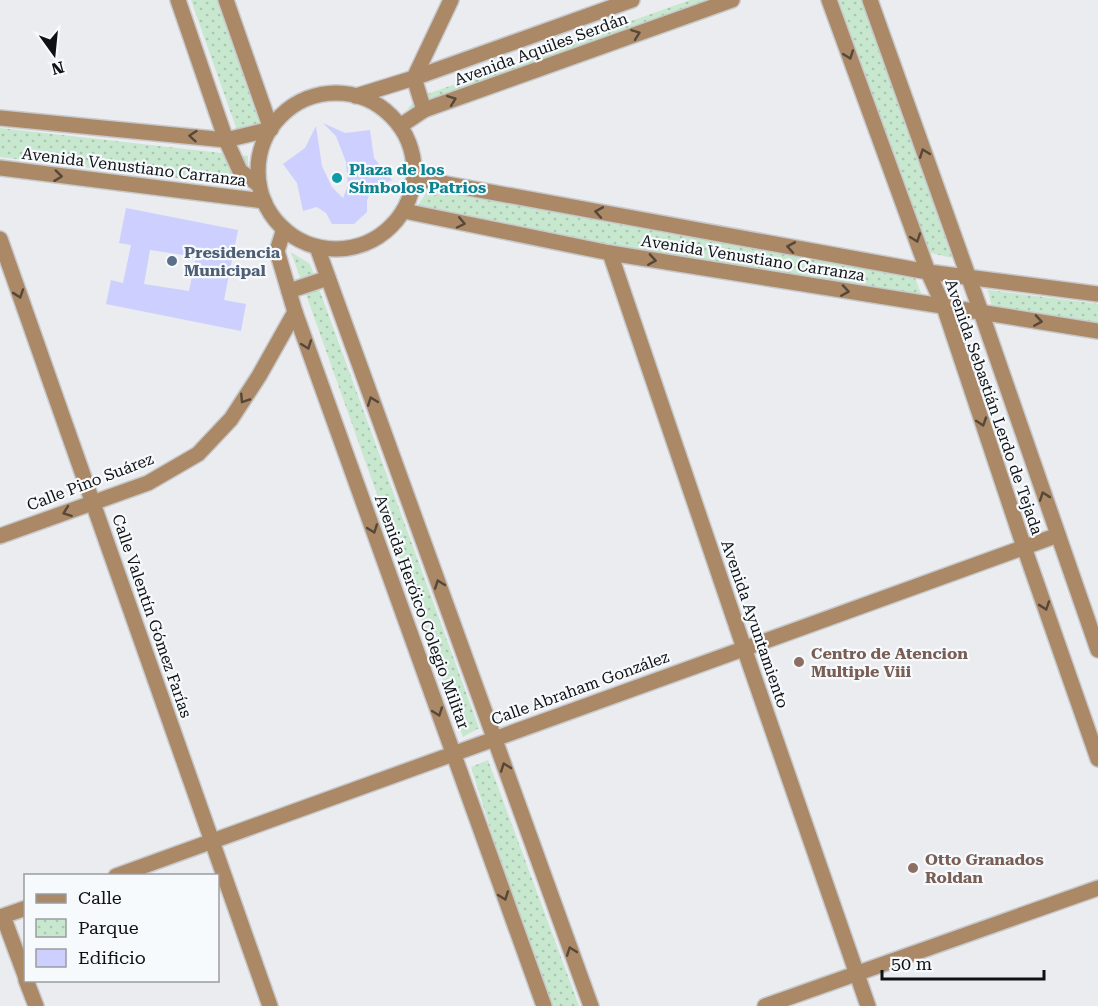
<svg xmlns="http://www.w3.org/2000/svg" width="1098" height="1006" viewBox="0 0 1098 1006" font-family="'Roboto Serif',serif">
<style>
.park{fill:url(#park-dots)}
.building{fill:#cdd0ff;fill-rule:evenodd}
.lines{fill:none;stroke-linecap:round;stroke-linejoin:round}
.minor-casing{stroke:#c7c9cc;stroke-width:18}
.minor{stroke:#ab8967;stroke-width:15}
.oneway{stroke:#564738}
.culture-dot{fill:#0f9aa8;stroke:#f7fafd;stroke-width:2}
.service-dot{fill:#5c6f8a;stroke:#f7fafd;stroke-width:2}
.education-dot{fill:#8d6e63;stroke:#f7fafd;stroke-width:2}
.labels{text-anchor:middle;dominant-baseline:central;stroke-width:4.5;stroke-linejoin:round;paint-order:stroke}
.street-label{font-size:16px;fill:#101112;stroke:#f7fafd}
.culture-label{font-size:16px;font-weight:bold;fill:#0d838f;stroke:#f7fafd;text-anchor:start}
.service-label{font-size:16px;font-weight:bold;fill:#4e5e75;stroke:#f7fafd;text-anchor:start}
.education-label{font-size:16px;font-weight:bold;fill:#785e54;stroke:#f7fafd;text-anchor:start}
</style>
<defs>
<pattern id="park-dots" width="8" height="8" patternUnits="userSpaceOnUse" patternTransform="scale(1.5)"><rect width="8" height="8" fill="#c7e8ce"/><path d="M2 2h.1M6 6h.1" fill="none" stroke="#aac6b0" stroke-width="1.8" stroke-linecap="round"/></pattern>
</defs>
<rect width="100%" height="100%" fill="#eaecef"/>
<!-- park -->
<g class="park">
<path d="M191 0H217L261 127 239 136Z"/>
<path d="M690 0H732L407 109 419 97Z"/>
<path d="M838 0H863L952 258 927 252Z"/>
<path d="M0 128 248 156V187L0 157Z"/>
<path d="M423 183 913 273 926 306 413 212 425 195Z"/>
<path d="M291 252 310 264 479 728 463 737Z"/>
<path d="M988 290 1098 304V331L994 316Z"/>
<path d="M488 760 579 1006H546L471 767Z"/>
</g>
<!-- building -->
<g class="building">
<path d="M323 123 345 133 370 130 374 158 392 180 371 189 367 201V212L354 224H332L326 213 317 207 303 211 297 183 283 164 305 148 316 126 322 166 332 187 343 198 348 185 346 162 336 136Z"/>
<path d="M126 208 238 230 224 300 246 304 241 331 106 304 111 280 123 283 131 245 119 243ZM150 250 196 257 189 291 144 284Z"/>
</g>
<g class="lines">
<!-- minor casing -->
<g class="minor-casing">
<g id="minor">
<path d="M178 0 226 140 240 171 259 185"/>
<path d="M829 0 928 272 944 307 1024 547 1098 759"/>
<path d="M870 0 981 312 1098 650"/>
<circle cx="336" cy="171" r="78"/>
<path d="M356 96 414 78 632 0"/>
<path d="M424 110 414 78 451 0"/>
<path d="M0 118 226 140 271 129 226 0"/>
<path d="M400 126 424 110 732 0"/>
<path d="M0 168 264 201"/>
<path d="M414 178 928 272 1098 294"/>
<path d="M404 211 610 253 1098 331"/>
<path d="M284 229 277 251 295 312 544 1006"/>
<path d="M0 239 270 1006"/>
<path d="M317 247 591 1006"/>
<path d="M610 253 744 648 868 1006"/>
<path d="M289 291 328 278"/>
<path d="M0 536 148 483 198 454 231 419 259 376 295 312"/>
<path d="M116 876 1058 535"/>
<path d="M26 908 3 916 26 978"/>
<path d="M26 980 36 1006"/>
<path d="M765 1006 1098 888"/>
</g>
</g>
<!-- minor -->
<use href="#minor" class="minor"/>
</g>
<!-- one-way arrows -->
<defs><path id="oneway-chevron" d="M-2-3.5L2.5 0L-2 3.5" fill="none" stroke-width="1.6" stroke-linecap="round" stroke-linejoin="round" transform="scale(1.5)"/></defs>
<g class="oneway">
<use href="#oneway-chevron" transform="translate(636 34) rotate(-20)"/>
<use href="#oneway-chevron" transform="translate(849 55) rotate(70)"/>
<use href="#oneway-chevron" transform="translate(452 100) rotate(-20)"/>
<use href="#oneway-chevron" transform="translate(193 136) rotate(-175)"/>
<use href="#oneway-chevron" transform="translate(924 153) rotate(-110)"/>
<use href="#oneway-chevron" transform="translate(58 176) rotate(7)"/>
<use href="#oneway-chevron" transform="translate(599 212) rotate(-170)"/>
<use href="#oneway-chevron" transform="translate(461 223) rotate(12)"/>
<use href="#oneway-chevron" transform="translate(916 238) rotate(70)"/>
<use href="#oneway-chevron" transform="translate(791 247) rotate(-170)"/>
<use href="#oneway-chevron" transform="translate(652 260) rotate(9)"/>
<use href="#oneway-chevron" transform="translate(845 291) rotate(9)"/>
<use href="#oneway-chevron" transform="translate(19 294) rotate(71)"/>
<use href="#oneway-chevron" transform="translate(1038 321) rotate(9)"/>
<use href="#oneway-chevron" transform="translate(307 345) rotate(70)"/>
<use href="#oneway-chevron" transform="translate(244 399) rotate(123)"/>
<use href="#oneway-chevron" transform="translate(372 401) rotate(-110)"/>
<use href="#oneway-chevron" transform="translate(982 422) rotate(72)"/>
<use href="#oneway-chevron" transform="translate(1044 496) rotate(-109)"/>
<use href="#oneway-chevron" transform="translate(67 512) rotate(160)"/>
<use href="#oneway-chevron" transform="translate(373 529) rotate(70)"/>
<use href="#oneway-chevron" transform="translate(439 584) rotate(-110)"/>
<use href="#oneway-chevron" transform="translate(1045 606) rotate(71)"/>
<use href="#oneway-chevron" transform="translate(438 712) rotate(70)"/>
<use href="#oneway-chevron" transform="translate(505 767) rotate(-110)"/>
<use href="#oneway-chevron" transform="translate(504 896) rotate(70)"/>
<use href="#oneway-chevron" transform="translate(571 951) rotate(-110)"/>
</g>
<!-- markers -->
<circle class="culture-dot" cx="337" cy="178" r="6"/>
<circle class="service-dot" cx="172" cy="261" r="6"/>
<g class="education-dot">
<circle cx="799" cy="662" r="6"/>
<circle cx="913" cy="868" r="6"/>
</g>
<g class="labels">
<!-- street labels -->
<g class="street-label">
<text transform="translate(541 49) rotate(-20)">Avenida Aquiles Serdán</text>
<text transform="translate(134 167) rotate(7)">Avenida Venustiano Carranza</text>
<text transform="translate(753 258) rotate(9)">Avenida Venustiano Carranza</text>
<text transform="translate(994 407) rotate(71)">Avenida Sebastián Lerdo de Tejada</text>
<text transform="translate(90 482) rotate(-21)">Calle Pino Suárez</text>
<text transform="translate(422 612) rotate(70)">Avenida Heróico Colegio Militar</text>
<text transform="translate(152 616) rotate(71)">Calle Valentín Gómez Farías</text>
<text transform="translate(755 624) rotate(71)">Avenida Ayuntamiento</text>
<text transform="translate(580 688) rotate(-20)">Calle Abraham González</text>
</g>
<!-- culture labels -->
<g class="culture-label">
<text x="349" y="169">Plaza de los<tspan x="349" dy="18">Símbolos Patrios</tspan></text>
</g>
<!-- service labels -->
<g class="service-label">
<text x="184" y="252">Presidencia<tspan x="184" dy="18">Municipal</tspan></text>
</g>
<!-- education labels -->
<g class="education-label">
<text x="811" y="653">Centro de Atencion<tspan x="811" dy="18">Multiple Viii</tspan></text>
<text x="925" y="859">Otto Granados<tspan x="925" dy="18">Roldan</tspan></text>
</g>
</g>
<!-- legend -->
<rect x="24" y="874" width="195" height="108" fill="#f7fafd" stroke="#9b9d9f" stroke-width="1.5"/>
<rect x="36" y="894" width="30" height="9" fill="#ab8967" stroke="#9b9d9f" stroke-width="1.5"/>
<text x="78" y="904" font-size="18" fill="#101112">Calle</text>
<rect x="36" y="919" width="30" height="18" fill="url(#park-dots)" stroke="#9b9d9f" stroke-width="1.5"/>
<text x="78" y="934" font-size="18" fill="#101112">Parque</text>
<rect x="36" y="949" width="30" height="18" fill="#cdd0ff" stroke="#9b9d9f" stroke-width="1.5"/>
<text x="78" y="964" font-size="18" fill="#101112">Edificio</text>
<!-- north arrow -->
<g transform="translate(54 54) rotate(165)" stroke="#f7fafd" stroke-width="4.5" paint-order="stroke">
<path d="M0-4.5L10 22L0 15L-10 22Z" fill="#101112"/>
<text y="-9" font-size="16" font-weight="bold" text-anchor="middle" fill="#101112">N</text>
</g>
<!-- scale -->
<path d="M882 970v9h162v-9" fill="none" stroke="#101112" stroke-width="3"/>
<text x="891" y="970" font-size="18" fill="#101112" stroke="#f7fafd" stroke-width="4.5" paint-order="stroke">50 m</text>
</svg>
